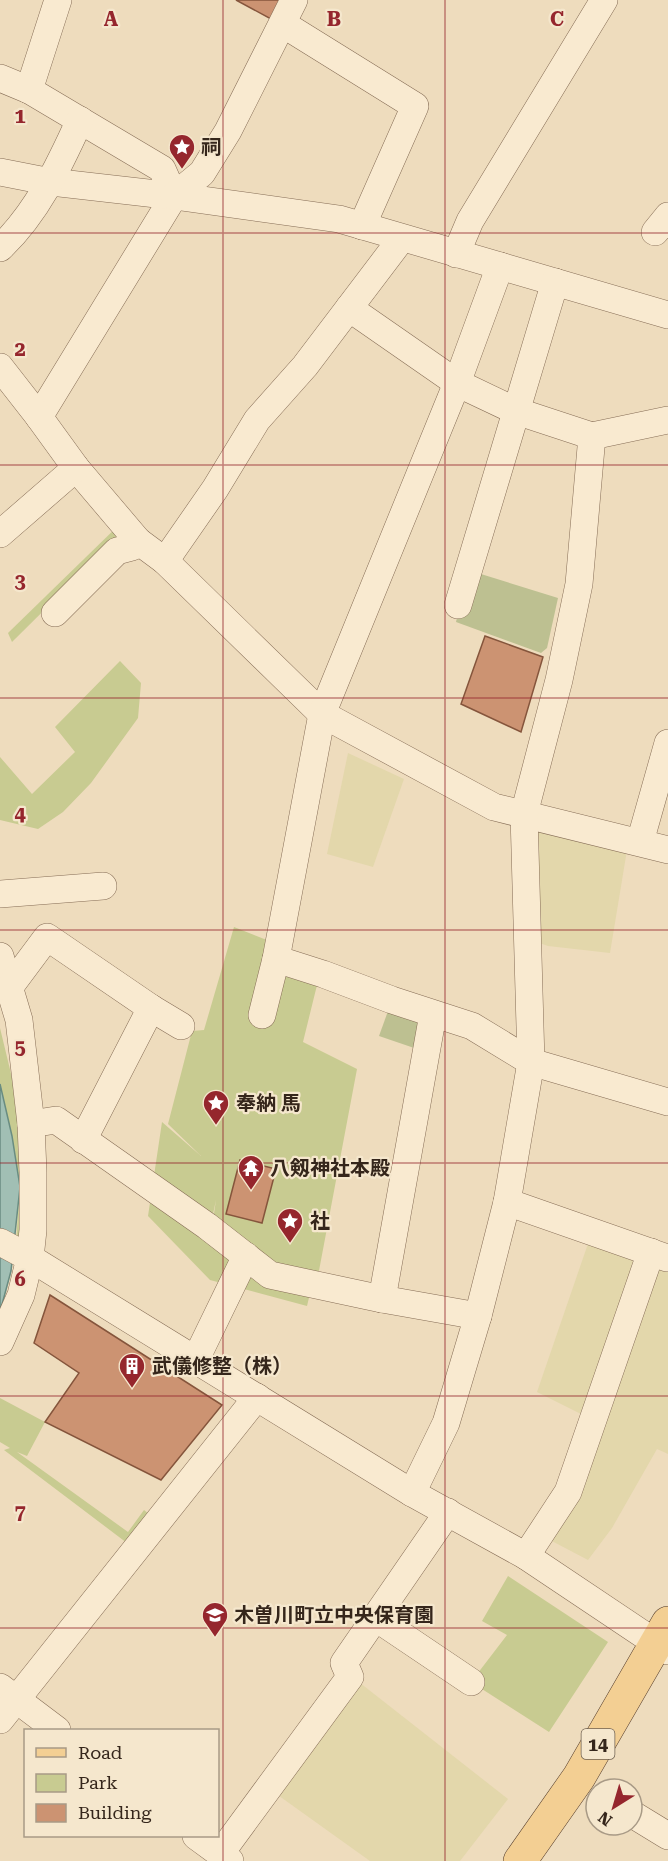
<svg xmlns="http://www.w3.org/2000/svg" width="668" height="1861" viewBox="0 0 668 1861" font-family="'Roboto Serif','Noto Sans JP',serif">
<style>
.farmland{fill:#e3d7ab}
.green{fill:#c8cb91}
.cemetery{fill:#bdc091}
.water{fill:#a1bfb4;stroke:#698c81;stroke-width:1.5}
.building{fill:#cc9372;stroke:#85553c;stroke-width:1.5}
.lines{fill:none;stroke-linecap:round;stroke-linejoin:round}
.minor-casing{stroke:#866d56;stroke-width:28}
.major-casing{stroke:#533b2b;stroke-width:34}
.minor{stroke:#f9ead0;stroke-width:27}
.major{stroke:#f3cf93;stroke-width:33}
.grid{fill:none;stroke:#95262d;stroke-width:1.5;stroke-opacity:0.55}
.labels{text-anchor:middle;dominant-baseline:central;stroke-width:4.5;stroke-linejoin:round;paint-order:stroke}
.shield{fill:#f5e7cd;stroke:#6f6050;stroke-width:1.5}
.shield-label{font-size:18px;font-weight:bold;fill:#35261b}
.poi-label{font-size:20px;font-weight:bold;fill:#35261b;stroke:#f5e7cd;text-anchor:start}
.grid-label{font-size:20px;text-anchor:middle;font-weight:bold;fill:#95262d;stroke:#f5e7cd;stroke-width:4.5;stroke-linejoin:round;paint-order:stroke}
</style>
<rect width="100%" height="100%" fill="#eedcbd"/>
<!-- farmland -->
<g class="farmland">
<path d="M348 753 404 779 373 867 327 854Z"/>
<path d="M524 823 627 850 610 953 548 946 528 939Z"/>
<path d="M592 1232 668 1259V1454L657 1449 612 1528 588 1560 548 1539 591 1419 537 1392Z"/>
<path d="M355 1679 508 1799 460 1861H370L275 1793Z"/>
</g>
<!-- green -->
<g class="green">
<path d="M122 522 127 528 12 642 8 633Z"/>
<path d="M120 661 141 683 138 718 91 783 63 812 38 829 0 820V757L32 794 75 752 55 727Z"/>
<path d="M234 927 300 953 290 972 318 981 303 1042 357 1069 318 1276 274 1266 213 1220 216 1200 210 1228 270 1275 312 1285 307 1306 210 1280 148 1216 162 1122 201 1156 168 1124 192 1031 204 1030Z"/>
<path d="M0 1028 26 1136 23 1247 16 1242 20 1187 0 1087Z"/>
<path d="M0 1398 45 1422 27 1456 17 1452 128 1532 144 1510 150 1515 127 1543 4 1450 10 1448 0 1442Z"/>
<path d="M508 1576 608 1642 549 1732 471 1682 507 1635 482 1621Z"/>
</g>
<!-- cemetery -->
<g class="cemetery">
<path d="M468 570 558 598 547 648 541 653 456 622Z"/>
<path d="M392 1000 433 1014 420 1050 379 1036Z"/>
</g>
<!-- water -->
<path class="water" d="M0 1084 12 1136 20 1187 11 1271 0 1312Z"/>
<!-- building -->
<g class="building">
<path d="M236 0H281L271 19Z"/>
<path d="M485 636 543 657 521 732 461 704Z"/>
<path d="M240 1160 276 1169 262 1223 226 1214Z"/>
<path d="M50 1295 222 1405 161 1480 45 1422 79 1373 34 1343Z"/>
</g>
<g class="lines">
<!-- minor casing -->
<g class="minor-casing">
<g id="minor">
<path d="M283 24 415 106 362 226"/>
<path d="M0 78 29 90 162 169 174 196 39 417 76 468 138 541 165 561 322 714 494 807 668 850"/>
<path d="M29 90 58 0"/>
<path d="M0 172 51 182 174 196 339 219 668 315"/>
<path d="M174 196 202 173 228 131 294 0"/>
<path d="M655 232 668 216"/>
<path d="M0 248C37 213 59 166 80 120"/>
<path d="M456 254 470 221 604 0"/>
<path d="M349 308 457 383 516 411 592 436"/>
<path d="M0 367 39 417"/>
<path d="M0 534 76 468"/>
<path d="M165 561 215 489 257 420 305 366 402 238"/>
<path d="M458 605 555 282"/>
<path d="M55 613 117 551 132 547 138 541"/>
<path d="M640 842 668 743"/>
<path d="M0 894 103 886"/>
<path d="M0 956 19 1020 31 1124 33 1172V1230L30 1258 21 1295 0 1342"/>
<path d="M276 959 323 974 392 1000 472 1026 531 1062 668 1102"/>
<path d="M9 988 47 937 151 1008 181 1026"/>
<path d="M262 1015 276 959 322 714 457 383 500 266"/>
<path d="M31 1124 56 1120 207 1226 270 1275 382 1299 478 1316"/>
<path d="M83 1140 151 1008"/>
<path d="M507 1202 667 1258"/>
<path d="M0 1242 30 1258 412 1493 526 1556 668 1651"/>
<path d="M382 1299 433 1014"/>
<path d="M196 1359 246 1256"/>
<path d="M412 1493 446 1423 478 1316 507 1202 531 1062 524 814 559 680 579 584 592 436 668 420"/>
<path d="M526 1556 568 1492 651 1252"/>
<path d="M376 1618 471 1682"/>
<path d="M0 1687 57 1730"/>
<path d="M0 1720 257 1397"/>
<path d="M632 1814 668 1836"/>
<path d="M196 1836 230 1861"/>
<path d="M220 1854 350 1677 344 1663 448 1512"/>
</g>
</g>
<!-- major casing -->
<g class="major-casing">
<path id="major" d="M520 1861 579 1777 668 1623"/>
</g>
<!-- minor -->
<use href="#minor" class="minor"/>
<!-- major -->
<use href="#major" class="major"/>
</g>
<!-- grid -->
<path class="grid" d="M223 0V1861M445 0V1861M0 233H668M0 465H668M0 698H668M0 930H668M0 1163H668M0 1396H668M0 1628H668"/>
<!-- icons -->
<defs>
<g id="sight-pin" transform="scale(1.35)"><path d="M0 17L-7.5 6A9.5 9.5 0 1 1 7.5 6Z" fill="#95262d" stroke="#f5e7cd"/><path d="M0-6L1.8-2.2L6-1.7L2.9 1.2L3.7 5.4L0 3.3L-3.7 5.4L-2.9 1.2L-6-1.7L-1.8-2.2Z" fill="#fff"/></g>
<g id="temple-pin" transform="scale(1.35)"><path d="M0 17L-7.5 6A9.5 9.5 0 1 1 7.5 6Z" fill="#95262d" stroke="#f5e7cd"/><path d="M0-6L5-2H3V0L6.5 2.5H4V6H1.5V3h-3V6H-4V2.5H-6.5L-3 0V-2H-5Z" fill="#fff"/></g>
<g id="building-pin" transform="scale(1.35)"><path d="M0 17L-7.5 6A9.5 9.5 0 1 1 7.5 6Z" fill="#95262d" stroke="#f5e7cd"/><path d="M-4-6H4V6H1V3H-1V6H-4ZM-2.5-4.3h1.7v1.8h-1.7ZM.8-4.3h1.7v1.8H.8ZM-2.5-1h1.7V.8h-1.7ZM.8-1h1.7V.8H.8Z" fill="#fff"/></g>
<g id="school-pin" transform="scale(1.35)"><path d="M0 17L-7.5 6A9.5 9.5 0 1 1 7.5 6Z" fill="#95262d" stroke="#f5e7cd"/><path d="M0-5L7-2L0 1L-7-2ZM-4 1L0 2.5L4 1V4Q0 6-4 4Z" fill="#fff"/></g>
</defs>
<g fill-rule="evenodd">
<use href="#sight-pin" x="182" y="147"/>
<use href="#sight-pin" x="216" y="1103"/>
<use href="#temple-pin" x="251" y="1168"/>
<use href="#sight-pin" x="290" y="1221"/>
<use href="#building-pin" x="132" y="1366"/>
<use href="#school-pin" x="215" y="1615"/>
</g>
<g class="labels">
<!-- shield labels -->
<rect class="shield" x="581.5" y="1729" width="33" height="30" rx="4.5"/>
<g class="shield-label">
<text x="598" y="1744">14</text>
</g>
<!-- poi labels -->
<g class="poi-label">
<text x="201" y="147">祠</text>
<text x="236" y="1103">奉納 馬</text>
<text x="270" y="1168">八剱神社本殿</text>
<text x="310" y="1221">社</text>
<text x="152" y="1366">武儀修整（株）</text>
<text x="234" y="1615">木曽川町立中央保育園</text>
</g>
</g>
<g class="grid-label">
<text x="111" y="26">A</text>
<text x="334" y="26">B</text>
<text x="557" y="26">C</text>
<text x="20" y="123">1</text>
<text x="20" y="356">2</text>
<text x="20" y="588">3</text>
<text x="20" y="821">4</text>
<text x="20" y="1054">5</text>
<text x="20" y="1286">6</text>
<text x="20" y="1519">7</text>
</g>
<!-- legend -->
<rect x="24" y="1729" width="195" height="108" fill="#f5e7cd" stroke="#a89a86" stroke-width="1.5"/>
<rect x="36" y="1748" width="30" height="9" fill="#f3cf93" stroke="#a89a86" stroke-width="1.5"/>
<text x="78" y="1759" font-size="18" fill="#35261b">Road</text>
<rect x="36" y="1774" width="30" height="18" fill="#c8cb91" stroke="#a89a86" stroke-width="1.5"/>
<text x="78" y="1789" font-size="18" fill="#35261b">Park</text>
<rect x="36" y="1804" width="30" height="18" fill="#cc9372" stroke="#a89a86" stroke-width="1.5"/>
<text x="78" y="1819" font-size="18" fill="#35261b">Building</text>
<!-- north arrow -->
<g transform="translate(614 1807) rotate(217)"><circle r="28" fill="#f5e7cd" stroke="#a89a86" stroke-width="1.5"/>
<path d="M0-4.5L10 22L0 15L-10 22Z" fill="#95262d"/>
<text y="-9" font-size="16" font-weight="bold" text-anchor="middle" fill="#35261b">N</text>
</g>
</svg>
